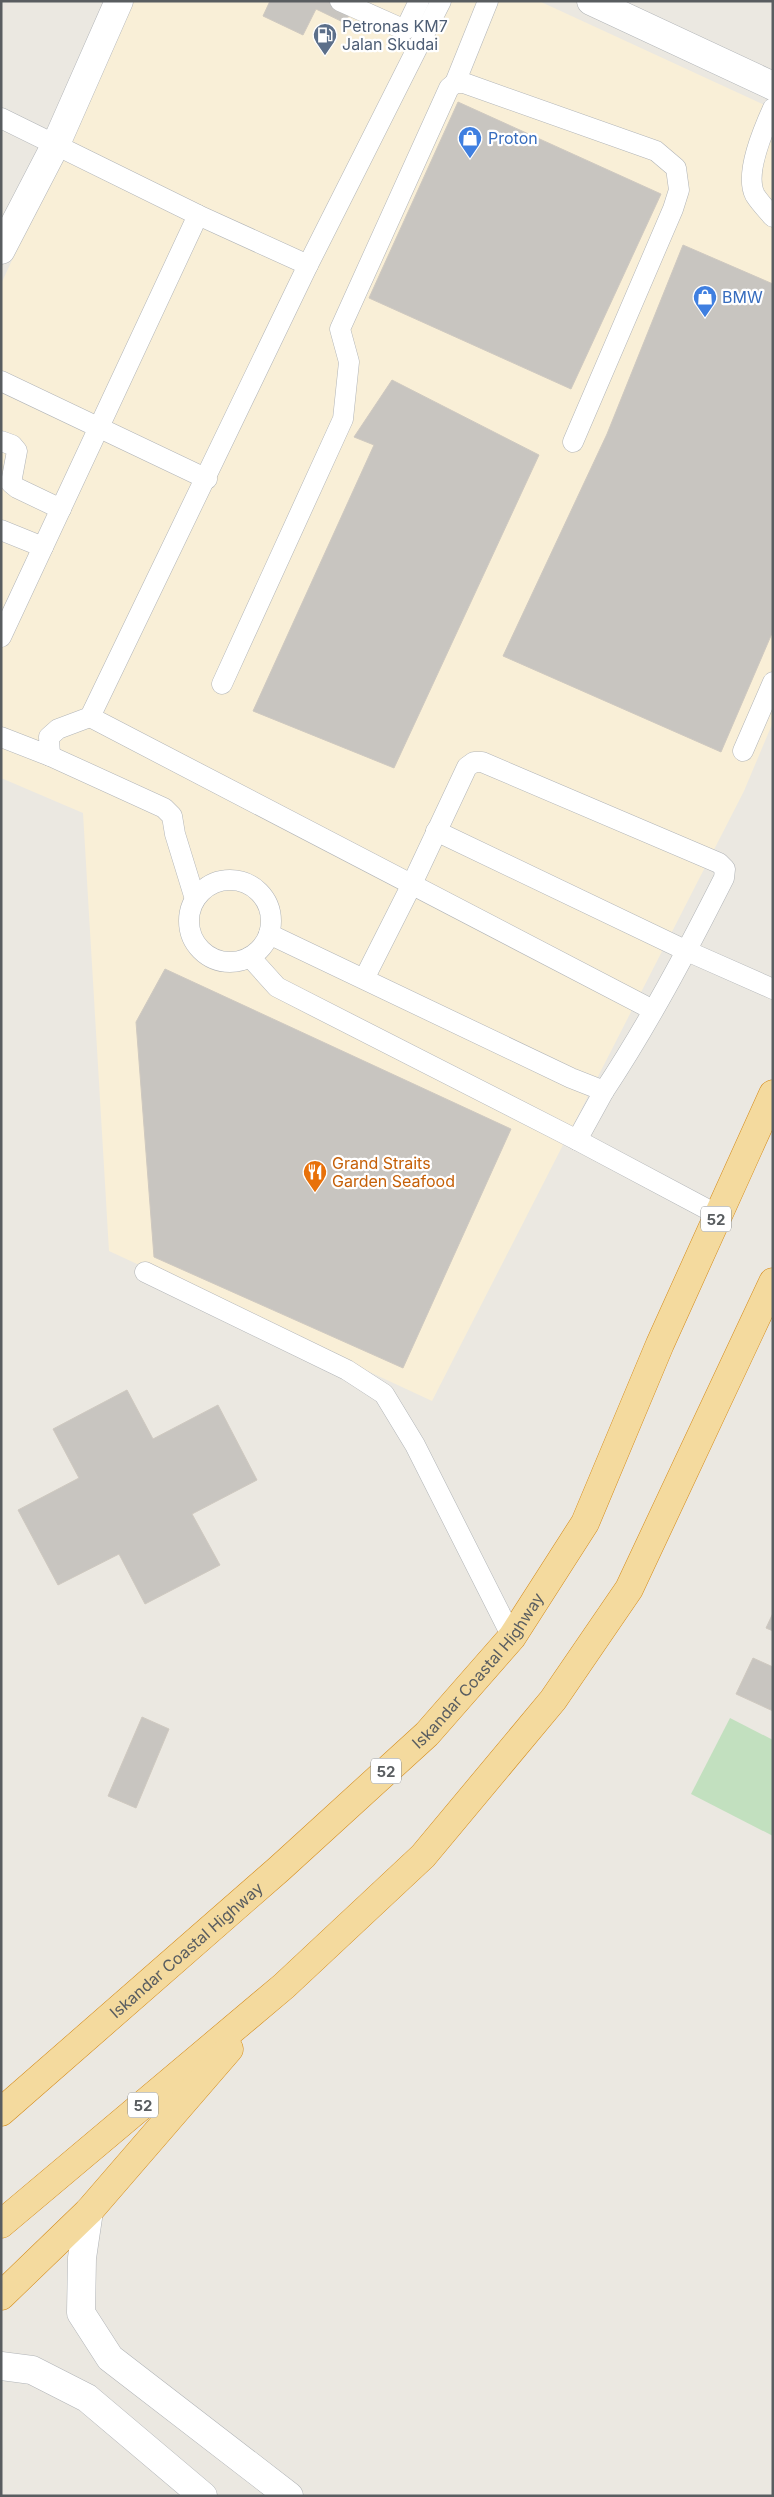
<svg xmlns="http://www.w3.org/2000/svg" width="774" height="2497" viewBox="0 0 774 2497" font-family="Inter,sans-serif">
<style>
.commercial{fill:#f9efd7}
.green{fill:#c2e0bf}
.building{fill:#c8c5c0;stroke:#cfc9c0}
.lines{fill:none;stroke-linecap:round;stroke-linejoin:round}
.service-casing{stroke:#b1b4b7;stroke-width:21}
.minor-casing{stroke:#b1b4b7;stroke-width:29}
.tertiary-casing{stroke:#b1b4b7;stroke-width:29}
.trunk-casing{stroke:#d48a17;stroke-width:29}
.service{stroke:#fff;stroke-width:20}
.minor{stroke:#fff;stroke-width:28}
.tertiary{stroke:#fff;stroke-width:28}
.trunk{stroke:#f4da9e;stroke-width:28}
.labels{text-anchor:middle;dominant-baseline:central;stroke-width:4.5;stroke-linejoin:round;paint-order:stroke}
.shield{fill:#fff;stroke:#8b8e90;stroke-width:1}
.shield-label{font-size:15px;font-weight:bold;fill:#595d60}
.service-label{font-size:16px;fill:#4e5e75;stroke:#fff;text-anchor:start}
.shop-label{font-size:16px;fill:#366cbe;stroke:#fff;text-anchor:start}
.food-label{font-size:16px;fill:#c56008;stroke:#fff;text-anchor:start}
.street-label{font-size:16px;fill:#595d60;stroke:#fff}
</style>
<rect width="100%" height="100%" fill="#ebe8e1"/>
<!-- commercial -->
<path class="commercial" d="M132 1H539L773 109V722L744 791 432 1401 109 1251 83 813 1 778V284Z"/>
<!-- green -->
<path class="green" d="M730 1718 773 1740V1836L691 1794Z"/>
<!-- building -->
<g class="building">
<path d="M270 1H356L345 23 316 9 303 35 263 16Z"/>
<path d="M458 102 661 194 571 389 369 298Z"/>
<path d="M683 245 773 284V631L721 752 503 656 607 434Z"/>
<path d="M392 380 539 455 394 768 253 711 374 445 354 437Z"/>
<path d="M165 969 511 1129 403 1368 154 1257 136 1022Z"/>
<path d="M127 1390 153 1439 218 1405 257 1480 192 1514 220 1565 145 1604 119 1554 58 1585 18 1510 79 1478 53 1429Z"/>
<path d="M773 1613V1631L766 1628Z"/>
<path d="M753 1658 773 1667V1711L736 1694Z"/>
<path d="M142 1717 169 1729 136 1808 108 1796Z"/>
</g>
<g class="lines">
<!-- service casing -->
<g class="service-casing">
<g id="service">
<path d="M340 1 405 30 419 1"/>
<path d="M455 83 488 1"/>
<path d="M773 108C764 128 744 174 755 195 760 203 767 210 773 217"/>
<path d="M1 118 198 215 308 265"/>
<path d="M1 381 207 479"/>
<path d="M1 441 12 445 17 451 11 483 17 488 61 509"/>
<path d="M1 530 43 547"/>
<path d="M1 637 198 215"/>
<path d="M222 684 343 419 349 362 340 329 449 88 455 83H464L656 151 676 168 679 190 673 209 573 442"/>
<path d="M90 717 653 1010"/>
<path d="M1 737 50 756 49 737 58 729 90 717 308 265 441 1"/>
<path d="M743 751 773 682"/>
<path d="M50 756 164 808 172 816 175 834 195 899"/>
<path d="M436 831 687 951 773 989"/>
<circle cx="230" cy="921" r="41"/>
<path d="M269 934 571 1078 604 1091C649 1023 687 951 724 878L725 869 719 863 482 762H474L467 767 411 886 364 979"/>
<path d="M250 957 277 987 577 1140 718 1215"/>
<path d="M577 1140 604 1091"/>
<path d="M145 1272 347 1370 384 1394 415 1445 512 1637"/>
</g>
</g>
<!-- minor casing -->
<g class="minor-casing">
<g id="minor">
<path d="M1 250 56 144 119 1"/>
<path d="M89 2211 82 2258 81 2313 110 2358 289 2496"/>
<path d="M1 2366 32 2370 87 2398 203 2496"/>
</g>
</g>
<!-- tertiary casing -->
<g class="tertiary-casing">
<path id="tertiary" d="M591 1 773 86"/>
</g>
<!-- trunk casing -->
<g class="trunk-casing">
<g id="trunk">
<path id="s1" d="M1 2112 279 1869 427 1734 512 1637 585 1523 660 1344 773 1094"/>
<path d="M1 2224 284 1986 423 1856 553 1700 629 1589 773 1282"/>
<path d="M1 2296 89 2211 229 2049"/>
</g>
</g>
<!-- service -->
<use href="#service" class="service"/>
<!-- minor -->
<use href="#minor" class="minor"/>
<!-- tertiary -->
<use href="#tertiary" class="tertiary"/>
<!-- trunk -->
<use href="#trunk" class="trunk"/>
</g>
<!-- icons -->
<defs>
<g id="fuel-pin" transform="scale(1.25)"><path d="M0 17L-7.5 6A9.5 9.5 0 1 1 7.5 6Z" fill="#5c6f8a" stroke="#fff"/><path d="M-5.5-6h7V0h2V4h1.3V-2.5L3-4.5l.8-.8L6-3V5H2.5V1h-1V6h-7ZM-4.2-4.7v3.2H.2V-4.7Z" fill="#fff"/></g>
<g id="shop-pin" transform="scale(1.25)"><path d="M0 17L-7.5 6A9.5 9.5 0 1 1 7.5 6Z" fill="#3f7fe0" stroke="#fff"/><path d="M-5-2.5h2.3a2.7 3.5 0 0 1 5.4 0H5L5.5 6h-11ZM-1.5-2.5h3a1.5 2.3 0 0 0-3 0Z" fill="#fff"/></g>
<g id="restaurant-pin" transform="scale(1.25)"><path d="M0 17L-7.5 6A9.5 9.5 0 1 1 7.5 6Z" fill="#e8710a" stroke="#fff"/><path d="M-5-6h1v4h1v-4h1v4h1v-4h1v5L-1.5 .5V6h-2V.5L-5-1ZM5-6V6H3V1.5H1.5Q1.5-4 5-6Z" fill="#fff"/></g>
</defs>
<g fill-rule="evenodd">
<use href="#fuel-pin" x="325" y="35"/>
<use href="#shop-pin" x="470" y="138"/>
<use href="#shop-pin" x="705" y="297"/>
<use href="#restaurant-pin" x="315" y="1172"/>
</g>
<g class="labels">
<!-- shield labels -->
<g class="shield">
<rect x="701" y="1206.5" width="30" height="25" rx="4"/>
<rect x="371" y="1758.5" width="30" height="25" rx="4"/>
<rect x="128" y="2092.5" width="30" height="25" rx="4"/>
</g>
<g class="shield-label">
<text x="716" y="1219">52</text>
<text x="386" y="1771">52</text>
<text x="143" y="2105">52</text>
</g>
<!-- service labels -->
<g class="service-label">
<text x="342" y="26">Petronas KM7<tspan x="342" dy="18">Jalan Skudai</tspan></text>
</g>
<!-- shop labels -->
<g class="shop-label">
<text x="488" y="138">Proton</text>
<text x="722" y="297">BMW</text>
</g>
<!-- food labels -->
<g class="food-label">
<text x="332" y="1163">Grand Straits<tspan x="332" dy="18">Garden Seafood</tspan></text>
</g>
<!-- street labels -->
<g class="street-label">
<text stroke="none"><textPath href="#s1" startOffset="651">Iskandar Coastal Highway</textPath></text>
<text stroke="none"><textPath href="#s1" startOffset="246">Iskandar Coastal Highway</textPath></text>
</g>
</g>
<!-- border -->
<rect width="774" height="2497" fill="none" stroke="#595d60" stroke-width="5"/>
</svg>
